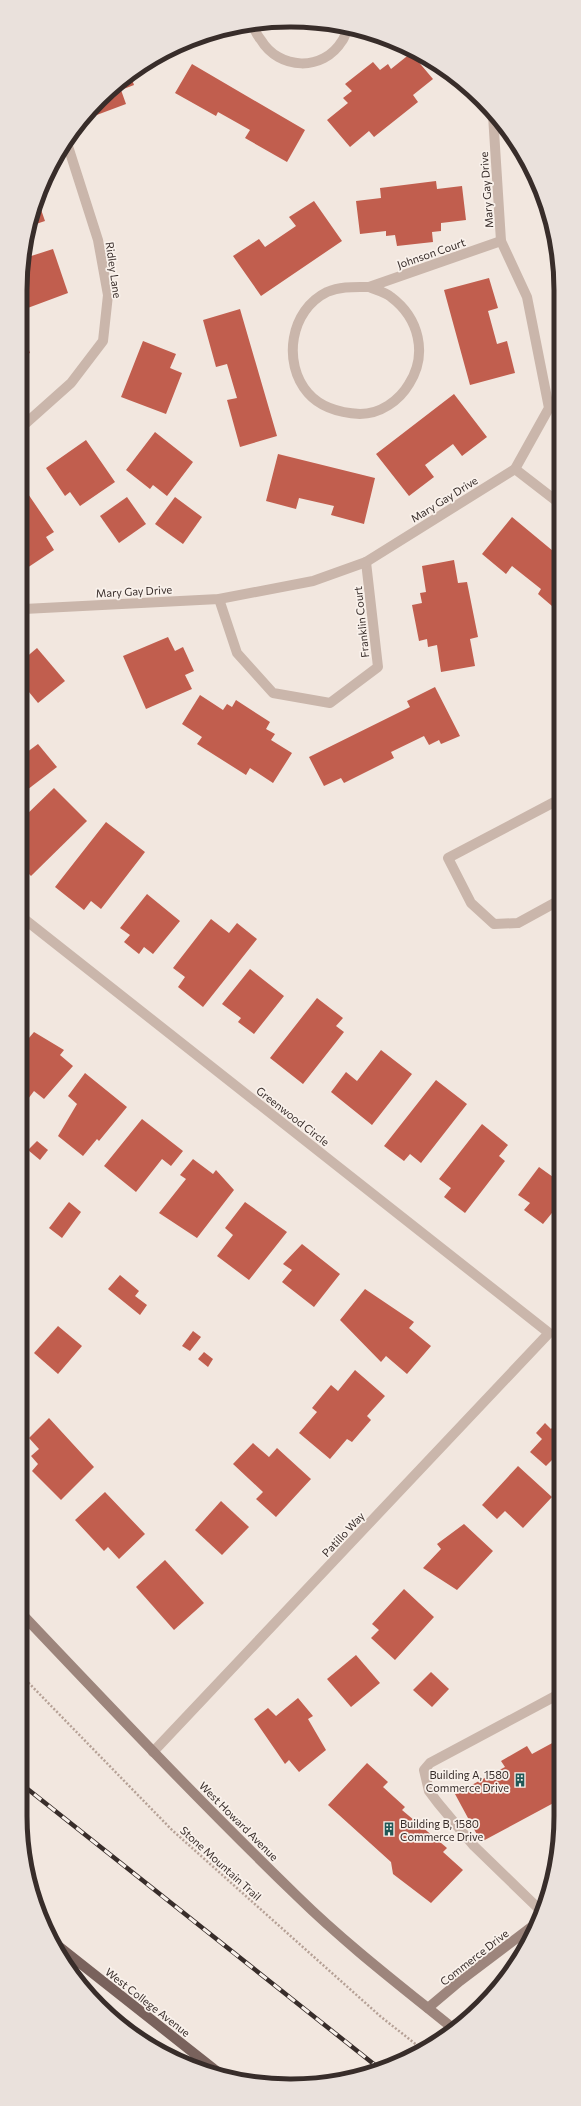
<svg xmlns="http://www.w3.org/2000/svg" width="581" height="2106" viewBox="0 0 581 2106" font-family="Commissioner,sans-serif">
<style>
.building{fill:#c15e4e}
.lines{fill:none;stroke-linecap:round;stroke-linejoin:round}
.path{stroke:#b5a095;stroke-width:2.5;stroke-dasharray:2 2;stroke-linecap:butt}
.lane{stroke:#cab6ab;stroke-width:10}
.street{stroke:#cab6ab;stroke-width:10}
.secondary{stroke:#9d857c;stroke-width:10}
.primary{stroke:#79625c;stroke-width:10}
.rail-casing{stroke:#382d2a;stroke-width:4.5}
.rail{stroke:#f9f1eb;stroke-width:3;stroke-dasharray:9;stroke-linecap:butt}
.labels{text-anchor:middle;dominant-baseline:central;stroke-width:3.5;stroke-linejoin:round;paint-order:stroke}
.street-label{font-size:11px;fill:#382d2a;stroke:#f9f1eb}
.poi-label{font-size:11px;fill:#382d2a;stroke:#f9f1eb;text-anchor:end}
.rim{fill:none;stroke:#382d2a;stroke-width:5}
</style>
<rect width="100%" height="100%" fill="#f2e7df"/>
<!-- building -->
<g class="building">
<path d="M411 53 433 79 413 95 418 102 374 137 369 131 350 147 327 120 348 103 343 98 352 91 345 84 373 62 380 70 388 64 391 69Z"/>
<path d="M192 64 305 130 287 162 245 138 250 130 218 112 216 116 175 93Z"/>
<path d="M130 74 134 85 121 90 126 104 94 116 92 108 99 99Z"/>
<path d="M436 181 437 189 462 186 466 220 441 223V231L432 232 433 242 397 246 395 235 386 236V231L360 234 356 201 381 198 380 188Z"/>
<path d="M540 194 544 208 537 196Z"/>
<path d="M37 198 45 221 33 225 35 230 27 233Z"/>
<path d="M314 201 342 241 261 296 233 256 259 239 265 247 296 226 289 217Z"/>
<path d="M53 249 68 293 25 309V258Z"/>
<path d="M489 278 498 308 488 311 497 344 507 341 515 373 470 385 444 290Z"/>
<path d="M240 309 277 436 240 447 227 400 237 398 227 364 216 367 203 320Z"/>
<path d="M25 338 30 353 25 355Z"/>
<path d="M143 341 176 354 170 368 182 373 166 414 121 397Z"/>
<path d="M454 394 487 437 462 456 453 444 425 465 434 477 409 496 376 454Z"/>
<path d="M155 432 193 462 167 496 153 485 150 489 126 470Z"/>
<path d="M86 440 115 482 80 506 70 492 65 496 46 468Z"/>
<path d="M278 454 375 478 364 524 331 515 334 506 299 498 296 509 266 501Z"/>
<path d="M24 488 54 532 46 537 54 550 27 568 24 563Z"/>
<path d="M127 497 146 524 119 543 100 516Z"/>
<path d="M175 497 202 517 183 544 155 524Z"/>
<path d="M512 517 559 556V612L538 594 541 589 512 566 506 574 482 554Z"/>
<path d="M454 560 458 583 467 582 478 637 470 639 475 666 441 672 437 645 428 647 427 639 419 641 412 605 422 603 420 593 426 592 422 566Z"/>
<path d="M168 637 175 651 183 647 194 671 185 675 192 689 146 709 123 656Z"/>
<path d="M37 648 65 681 38 703 24 686V659Z"/>
<path d="M435 687 460 736 441 744 439 740 429 745 424 736 391 752 394 758 344 783 341 778 324 786 309 757 410 707 407 701Z"/>
<path d="M200 695 223 710 227 704 232 707 236 700 270 722 266 729 275 734 271 740 292 753 273 783 250 768 246 775 197 744 202 737 182 724Z"/>
<path d="M38 744 57 767 23 793V755Z"/>
<path d="M54 788 87 821 31 876 23 868V818Z"/>
<path d="M106 822 145 852 101 909 91 901 84 910 55 887Z"/>
<path d="M147 894 180 921 153 954 144 947 139 954 124 942 130 935 120 928Z"/>
<path d="M211 919 229 933 237 923 257 939 203 1007 178 987 185 977 173 968Z"/>
<path d="M250 969 284 996 254 1034 238 1022 241 1018 222 1004Z"/>
<path d="M317 998 343 1018 336 1026 344 1032 303 1084 270 1058Z"/>
<path d="M34 1032 64 1050 60 1055 73 1066 44 1099 34 1091 28 1099 22 1094V1058L28 1052 23 1045Z"/>
<path d="M381 1050 412 1074 372 1125 331 1092 346 1072 357 1081Z"/>
<path d="M85 1073 127 1107 99 1141 97 1139 83 1156 58 1136 77 1104 68 1096Z"/>
<path d="M436 1080 467 1104 421 1163 410 1154 404 1161 384 1146Z"/>
<path d="M142 1119 183 1151 171 1166 162 1159 136 1192 104 1166Z"/>
<path d="M482 1124 508 1145 499 1156 505 1161 465 1213 444 1197 451 1188 439 1179Z"/>
<path d="M37 1141 48 1150 40 1160 28 1150Z"/>
<path d="M193 1159 213 1174 216 1170 234 1190 197 1238 159 1213 186 1179 180 1175Z"/>
<path d="M539 1167 560 1182V1203L543 1224 524 1210 530 1203 518 1195Z"/>
<path d="M69 1202 81 1212 62 1238 49 1228Z"/>
<path d="M245 1202 287 1232 249 1280 217 1256 233 1235 225 1228Z"/>
<path d="M302 1244 340 1274 314 1307 282 1282 292 1270 283 1264Z"/>
<path d="M120 1275 139 1291 135 1296 147 1305 140 1315 108 1289Z"/>
<path d="M365 1289 414 1322 409 1328 431 1346 407 1374 386 1356 381 1362 340 1320Z"/>
<path d="M58 1326 82 1346 58 1374 34 1353Z"/>
<path d="M193 1331 201 1337 190 1351 182 1346Z"/>
<path d="M204 1352 213 1359 208 1367 198 1359Z"/>
<path d="M355 1370 385 1396 367 1416 371 1420 352 1442 347 1439 330 1459 299 1433 317 1412 312 1408 331 1385 338 1391Z"/>
<path d="M21 1399 28 1405 21 1413Z"/>
<path d="M49 1418 94 1467 61 1500 32 1471 38 1464 31 1456 39 1449 29 1438Z"/>
<path d="M560 1419V1463L554 1458 546 1466 530 1452 542 1439 536 1433 545 1423 551 1429Z"/>
<path d="M253 1443 269 1457 277 1448 311 1479 276 1517 256 1499 263 1492 233 1464Z"/>
<path d="M518 1466 552 1497 523 1528 505 1511 497 1519 482 1505Z"/>
<path d="M105 1492 145 1534 119 1559 108 1547 104 1551 75 1520Z"/>
<path d="M221 1501 249 1527 222 1555 195 1530Z"/>
<path d="M464 1524 493 1551 457 1590 423 1568 441 1549 437 1544Z"/>
<path d="M165 1560 204 1603 174 1630 136 1587Z"/>
<path d="M404 1589 434 1617 395 1660 371 1638 379 1630 372 1624Z"/>
<path d="M356 1655 380 1683 351 1707 327 1679Z"/>
<path d="M431 1672 449 1689 432 1707 413 1690Z"/>
<path d="M298 1698 313 1716 308 1719 326 1750 299 1772 289 1760 285 1764 254 1719 268 1708 276 1716Z"/>
<path d="M561 1728V1799L481 1842 455 1794 505 1767 501 1761 527 1746 532 1754 556 1741 552 1733Z"/>
<path d="M367 1763 388 1782 383 1787 405 1807 402 1810 447 1848 443 1852 463 1870 431 1903 393 1874 391 1862 328 1805Z"/>
</g>
<g class="lines">
<!-- path -->
<path class="path" d="M20 1674 172 1830 380 2016 423 2050"/>
<!-- lane -->
<g class="lane">
<path d="M560 799 448 858 471 903 494 924 518 923 560 900"/>
<path d="M540 1910 474 1846 438 1803 429 1791 424 1770 430 1763 561 1693"/>
</g>
<!-- street -->
<g class="street">
<path d="M253 24C254 30 257 35 261 40 279 70 323 72 342 41 345 37 346 31 348 27"/>
<path d="M369 287C376 290 385 292 391 297 419 318 428 354 409 384 399 401 380 414 360 414 341 413 321 408 308 393 282 363 290 310 327 292 341 286 355 287 369 287L501 241"/>
<path d="M25 424 71 383 103 341 108 295 98 240 66 140"/>
<path d="M515 469 559 503"/>
<path d="M219 599 237 653 273 693 330 703 378 667 366 562"/>
<path d="M24 609 219 599 313 581 366 562 515 469 549 408 527 297 501 241 493 115"/>
<path d="M23 918 549 1333 153 1752"/>
</g>
<!-- secondary -->
<g class="secondary">
<path d="M21 1613C112 1709 203 1805 298 1897 347 1945 402 1987 455 2030"/>
<path d="M428 2008 460 1981 534 1925"/>
</g>
<!-- primary -->
<path class="primary" d="M57 1945 224 2077"/>
<!-- rail casing -->
<g class="rail-casing">
<path id="rail" d="M20 1783 380 2069"/>
</g>
<!-- rail -->
<use href="#rail" class="rail"/>
</g>
<!-- icons -->
<defs>
<g id="building-bare" transform="scale(1.08)"><path d="M-4-6H4V6H1V3H-1V6H-4ZM-2.5-4.3h1.7v1.8h-1.7ZM.8-4.3h1.7v1.8H.8ZM-2.5-1h1.7V.8h-1.7ZM.8-1h1.7V.8H.8Z" fill="#215856" stroke="#f9f1eb" stroke-width="2.5" paint-order="stroke"/></g>
</defs>
<g fill-rule="evenodd">
<use href="#building-bare" x="520" y="1780"/>
<use href="#building-bare" x="389" y="1829"/>
</g>
<g class="labels">
<!-- street labels -->
<g class="street-label">
<text transform="translate(486 190) rotate(-94)">Mary Gay Drive</text>
<text transform="translate(431 253) rotate(-19)">Johnson Court</text>
<text transform="translate(114 270) rotate(82)">Ridley Lane</text>
<text transform="translate(444 499) rotate(-32)">Mary Gay Drive</text>
<text transform="translate(134 591) rotate(-3)">Mary Gay Drive</text>
<text transform="translate(361 622) rotate(-96)">Franklin Court</text>
<text transform="translate(293 1116) rotate(38)">Greenwood Circle</text>
<text transform="translate(343 1534) rotate(-47)">Patillo Way</text>
<text transform="translate(239 1821) rotate(45)">West Howard Avenue</text>
<text transform="translate(221 1863) rotate(42)">Stone Mountain Trail</text>
<text transform="translate(474 1957) rotate(-38)">Commerce Drive</text>
<text transform="translate(148 2002) rotate(38)">West College Avenue</text>
</g>
<!-- poi labels -->
<g class="poi-label">
<text x="509" y="1774">Building A, 1580<tspan x="509" dy="13">Commerce Drive</tspan></text>
<text x="400" y="1823" text-anchor="start">Building B, 1580<tspan x="400" dy="13">Commerce Drive</tspan></text>
</g>
</g>
<!-- crop -->
<path d="M0 0H581V2106H0ZM290 27H291A263 263 0 0 1 554 290V1816A263 263 0 0 1 291 2079H290A263 263 0 0 1 27 1816V290A263 263 0 0 1 290 27Z" fill="#eae1dc" fill-rule="evenodd"/>
<path class="rim" d="M290 27H291A263 263 0 0 1 554 290V1816A263 263 0 0 1 291 2079H290A263 263 0 0 1 27 1816V290A263 263 0 0 1 290 27Z"/>
</svg>
